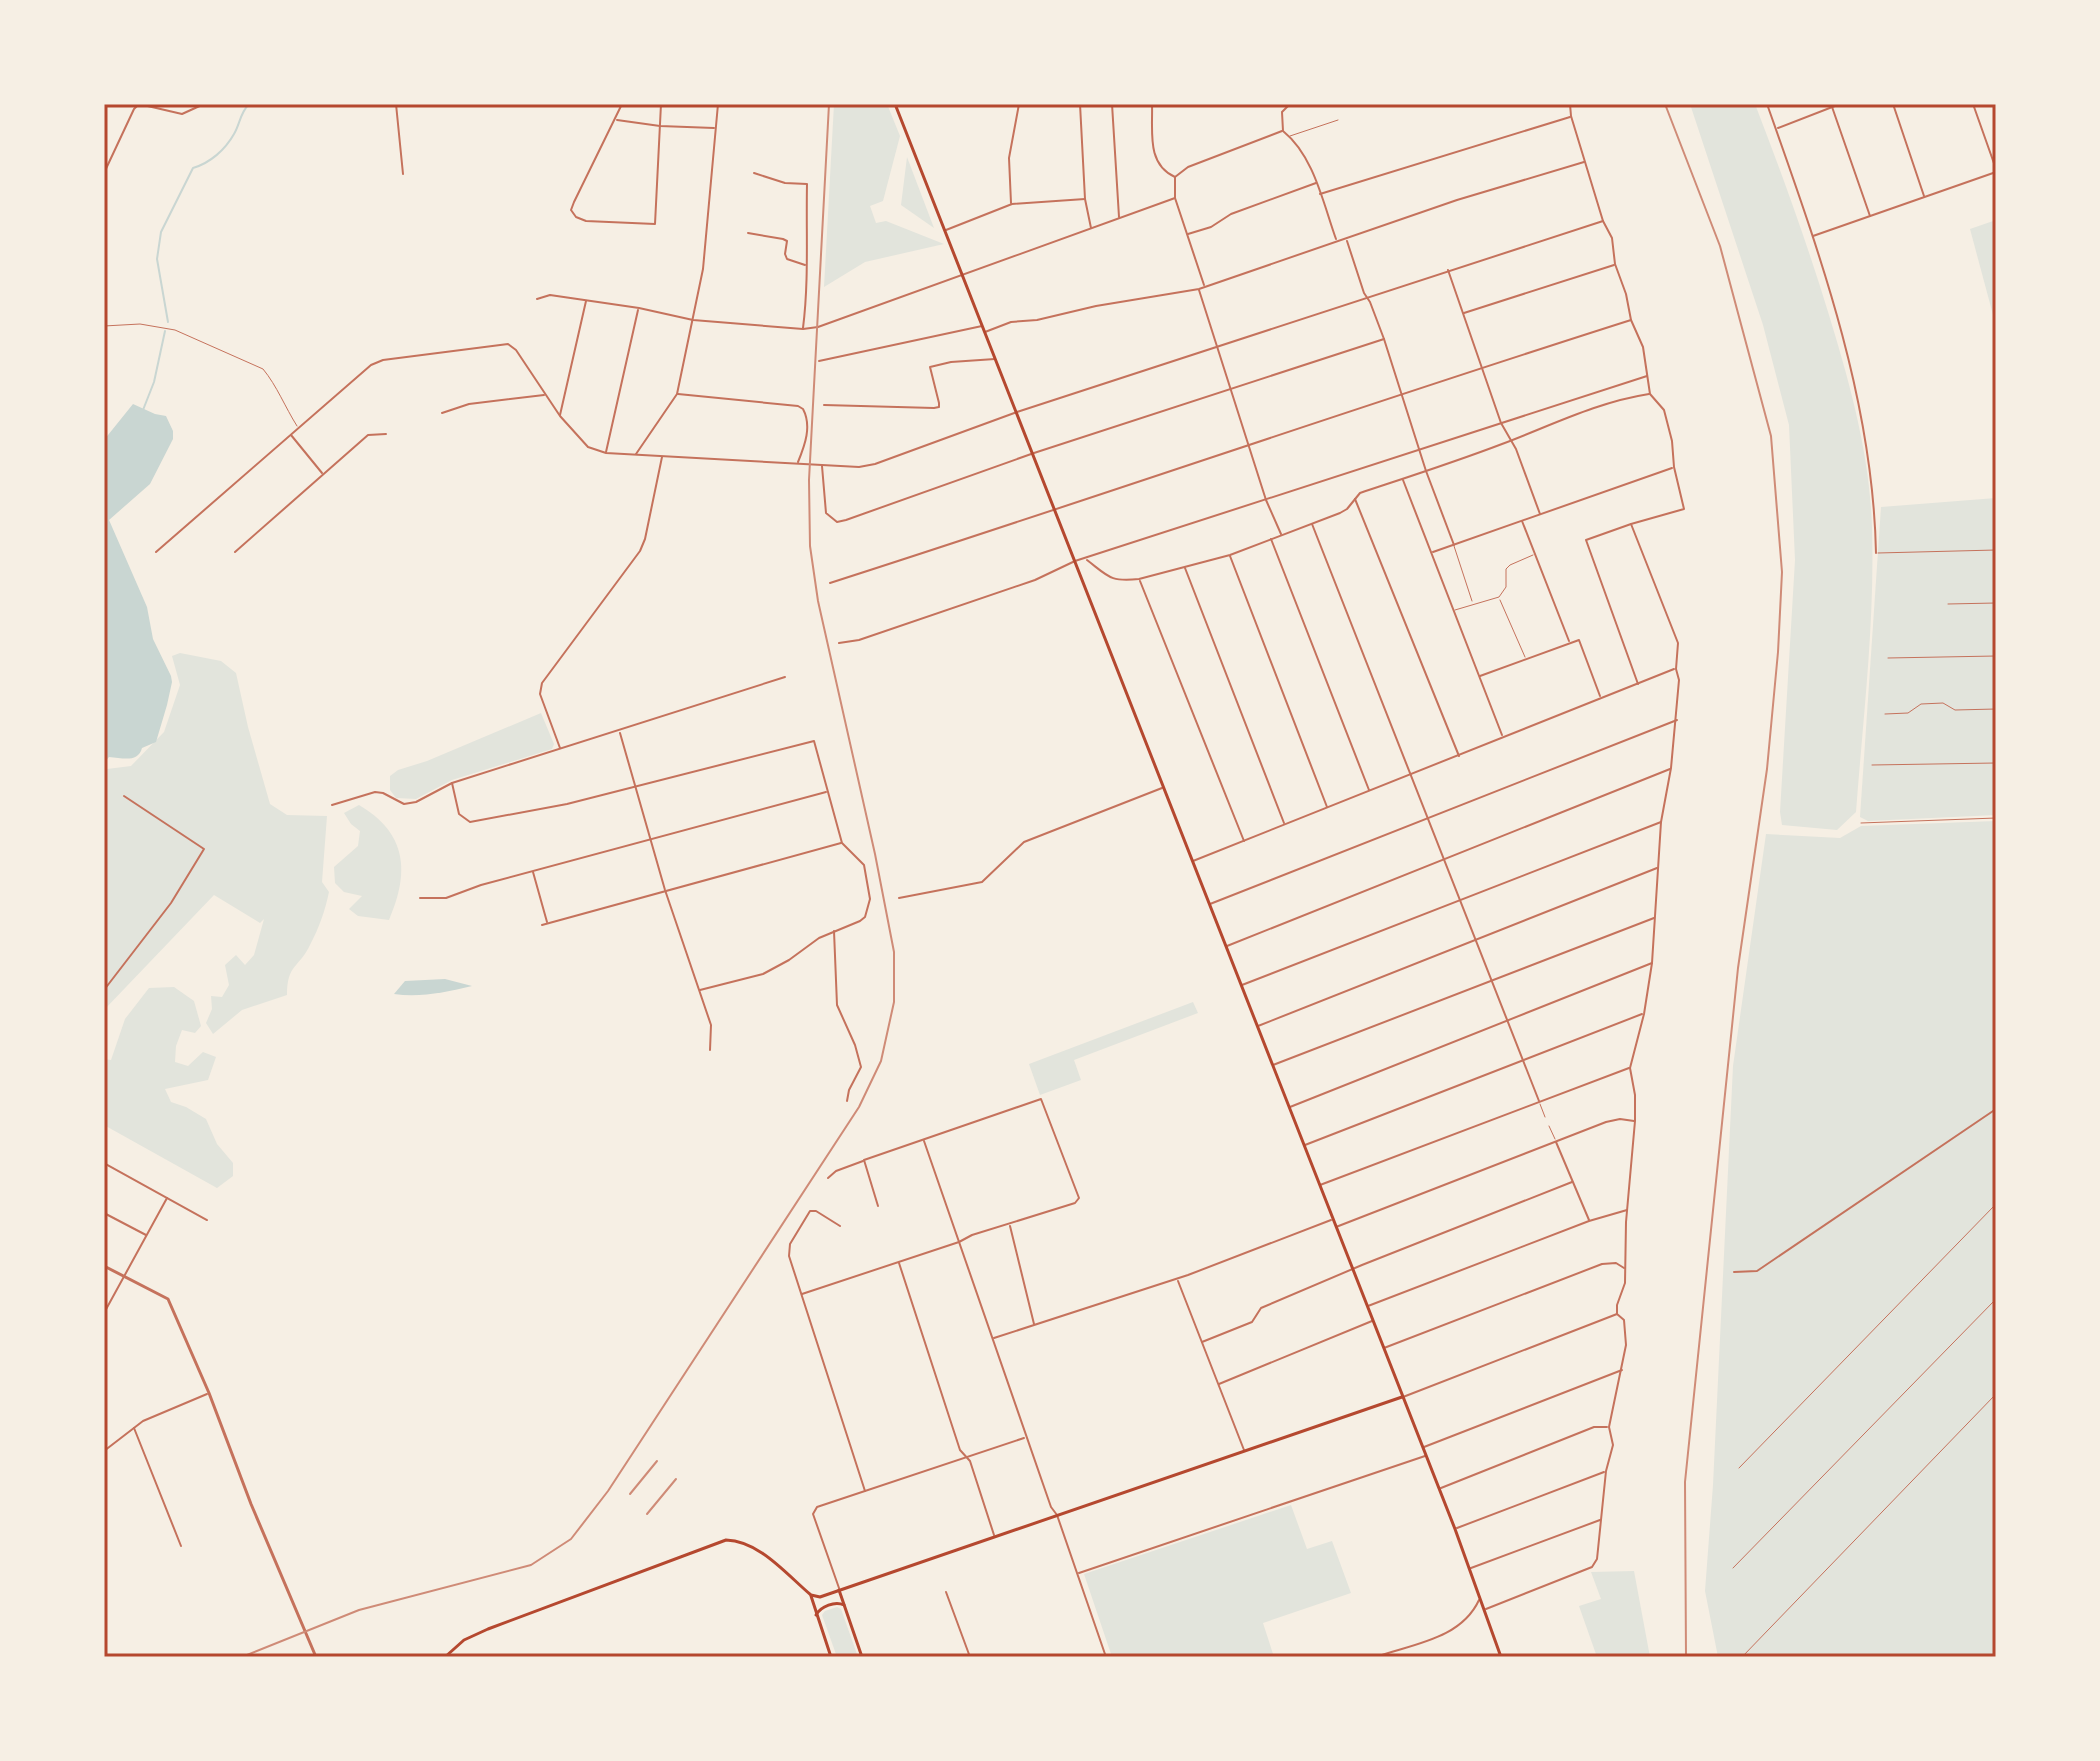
<svg xmlns="http://www.w3.org/2000/svg" width="2100" height="1761" viewBox="0 0 2100 1761" font-family="Roboto,sans-serif">
<style>
.green{fill:#e2e4dc}
.water{fill:#c9d6d2}
.lines{fill:none;stroke-linecap:round;stroke-linejoin:round}
.stream{stroke:#c9d6d2;stroke-width:2}
.service{stroke:#c5725c;stroke-width:1}
.minor{stroke:#c5725c;stroke-width:2}
.tertiary{stroke:#c5725c;stroke-width:3}
.secondary{stroke:#b5482f;stroke-width:3}
.rail{stroke:#cf8b77;stroke-width:2}
.neatline{fill:none;stroke:#b5482f;stroke-width:3}
</style>
<rect width="100%" height="100%" fill="#f6efe4"/>
<!-- green -->
<g class="green">
<path d="M834 104H887L900 136 883 201 870 206 876 223 886 221 944 244 865 262 824 287Z"/>
<path d="M1690 104H1755C1782 174 1807 243 1829 315 1850 384 1870 455 1872 528 1875 622 1863 718 1856 812L1837 830 1782 825 1780 812 1795 560 1789 425 1763 325Z"/>
<path d="M907 157 934 228 901 205Z"/>
<path d="M1996 220V326L1970 229Z"/>
<path d="M1996 498V815L1868 821 1860 817 1881 507Z"/>
<path d="M180 653 221 661 236 673 248 727 270 804 287 815 327 816 322 882 329 892C325 911 319 928 310 945 299 968 287 964 287 995L242 1010 213 1034 206 1023 212 1009 211 996 222 997 229 985 225 965 236 955 245 965 254 955 264 919 260 923 214 895 104 1010V772L107 769 131 766 164 732 180 685 172 656Z"/>
<path d="M541 713 554 744 552 749 452 780 416 799 396 798 390 790V776L398 770 427 761Z"/>
<path d="M359 805C407 833 410 872 389 920L358 916 349 909 362 896 344 892 335 883 334 867 358 846 360 831 351 824 344 813Z"/>
<path d="M1996 821V1657H1718L1705 1591 1713 1485 1733 1066 1766 834 1840 838 1861 826Z"/>
<path d="M174 987 194 1001 201 1026 195 1033 182 1030 176 1046 175 1062 188 1066 203 1052 216 1057 208 1080 165 1089 171 1102 186 1107 206 1119 217 1144 233 1163V1176L217 1188 104 1125V1059L111 1060 125 1019 149 988Z"/>
<path d="M1193 1002 1198 1013 1074 1060 1081 1080 1040 1095 1029 1064Z"/>
<path d="M1291 1505 1307 1549 1332 1541 1351 1593 1263 1623 1274 1657H1112L1084 1574Z"/>
<path d="M1634 1571 1650 1657H1597L1579 1606 1601 1599 1591 1572Z"/>
<path d="M837 1607 841 1609 858 1657H837L822 1615 825 1611Z"/>
</g>
<!-- water -->
<g class="water">
<path d="M133 404 155 414 166 416 173 431V439L150 484 109 520 147 607 153 639 171 676 172 682 167 705 156 742 142 748C138 763 123 758 109 757L104 763V440Z"/>
<path d="M445 979 472 986C446 992 420 998 394 994L405 981Z"/>
</g>
<g class="lines">
<!-- stream -->
<g class="stream">
<path d="M168 322 157 259 161 232 193 168C210 163 225 150 234 134 240 124 240 113 249 104"/>
<path d="M143 410 154 382 165 331"/>
</g>
<!-- service -->
<g class="service">
<path d="M1290 136 1338 120"/>
<path d="M104 326 140 324 175 330 263 369C277 386 285 407 297 426"/>
<path d="M1454 546 1472 601"/>
<path d="M1878 553 1996 550"/>
<path d="M1500 600 1525 657"/>
<path d="M1948 604 1996 603"/>
<path d="M1455 610 1499 597 1506 587V569L1510 565 1533 555"/>
<path d="M1888 658 1996 656"/>
<path d="M1885 714 1908 713 1921 704 1943 703 1955 710 1996 709"/>
<path d="M1872 765 1996 763"/>
<path d="M1861 823 1996 818"/>
<path d="M1540 1104 1545 1117"/>
<path d="M1549 1126 1555 1139"/>
<path d="M1739 1468 1996 1204"/>
<path d="M1733 1568 1996 1299"/>
<path d="M1742 1657 1996 1394"/>
</g>
<!-- minor -->
<g class="minor">
<path d="M396 104 403 174"/>
<path d="M622 104 574 202 571 210 576 217 586 221 655 224 661 104"/>
<path d="M1080 104 1085 199 1091 228"/>
<path d="M1112 104 1119 217"/>
<path d="M1152 104C1153 131 1146 164 1175 177V198L1204 285"/>
<path d="M1290 104 1282 112 1283 131C1314 156 1323 203 1336 239"/>
<path d="M1570 104 1571 116 1603 221 1612 238 1615 264 1626 294 1631 320 1643 347 1650 394 1664 410 1672 441 1674 467 1684 509 1631 524 1586 540 1638 684"/>
<path d="M1767 104C1818 249 1873 398 1876 553"/>
<path d="M1831 104 1870 216"/>
<path d="M1893 104 1924 196"/>
<path d="M1973 104 1996 169"/>
<path d="M617 120 660 126 714 128"/>
<path d="M1778 128 1840 104"/>
<path d="M104 173 134 109 139 104 182 114 204 104"/>
<path d="M754 173 785 183 807 184C806 233 809 281 803 328"/>
<path d="M1175 177 1188 167 1282 131"/>
<path d="M1320 194 1570 117"/>
<path d="M1011 203 1009 158 1019 104"/>
<path d="M946 230 1012 204 1085 199"/>
<path d="M748 233 783 239 787 241 785 254 787 259 805 265"/>
<path d="M1188 234 1211 227 1231 214 1316 183"/>
<path d="M1813 236 1996 172"/>
<path d="M1347 241 1364 293 1370 302 1384 339 1426 471 1454 545"/>
<path d="M1448 270 1501 423 1516 449 1540 514"/>
<path d="M1199 290 1266 500 1281 534"/>
<path d="M537 299 550 295 639 308 693 320 803 329 818 327 1175 198"/>
<path d="M1464 313 1614 265"/>
<path d="M985 332 1011 322 1037 320 1096 306 1199 289 1457 200 1584 162"/>
<path d="M819 361 982 326"/>
<path d="M678 394 798 406 803 409C812 426 805 445 798 462"/>
<path d="M824 405 934 408 939 407V403L930 367 951 362 995 359"/>
<path d="M442 413 469 404 544 395"/>
<path d="M560 415 586 301"/>
<path d="M291 435 322 473"/>
<path d="M606 452 638 310"/>
<path d="M636 454 677 394 703 269 718 104"/>
<path d="M822 466 826 513 837 522 846 520 1034 453 1384 339"/>
<path d="M1403 480 1502 735"/>
<path d="M1355 499 1459 756"/>
<path d="M1522 521 1569 641"/>
<path d="M1312 524 1539 1101"/>
<path d="M1271 539 1369 790"/>
<path d="M156 552 371 365 383 360 508 344 516 350 560 416 588 447 606 453 859 467 875 464 1017 412 1603 221"/>
<path d="M235 552 368 435 386 434"/>
<path d="M1433 552 1672 468"/>
<path d="M1230 556 1327 807"/>
<path d="M1087 560C1109 577 1110 582 1139 579L1230 555 1340 513 1347 509 1360 493C1408 477 1455 462 1502 444 1550 426 1597 402 1649 394"/>
<path d="M1185 568 1284 823"/>
<path d="M1140 581 1244 841"/>
<path d="M830 583C1098 497 1363 405 1631 320"/>
<path d="M839 643 859 640 1035 580 1075 561 1647 376"/>
<path d="M1480 676 1579 640 1600 696"/>
<path d="M620 733 665 890 711 1025 710 1050"/>
<path d="M560 748 540 694 542 683 640 551 645 539 662 457"/>
<path d="M452 783 459 814 470 822 567 804 814 741 842 843 864 865 870 899 865 917 860 921 819 938 789 960 763 974 700 990"/>
<path d="M332 805 375 792 383 793 404 804 416 802 452 783 785 677"/>
<path d="M1193 861 1674 669"/>
<path d="M533 872 547 922"/>
<path d="M420 898H446L481 885 826 792"/>
<path d="M899 898 982 882 1024 842 1162 788"/>
<path d="M1210 904 1677 720"/>
<path d="M542 925 841 843"/>
<path d="M834 931 837 1005 855 1045 861 1067 849 1090 847 1101"/>
<path d="M1227 946 1670 769"/>
<path d="M1242 985 1661 822"/>
<path d="M104 990 171 903 204 849 124 796"/>
<path d="M1258 1026 1657 868"/>
<path d="M1273 1065 1654 918"/>
<path d="M1290 1107 1652 963"/>
<path d="M924 1141 1051 1507 1057 1515 1106 1657"/>
<path d="M1556 1142 1589 1220"/>
<path d="M1305 1145 1642 1014"/>
<path d="M104 1163 207 1220"/>
<path d="M828 1178 836 1171 863 1161"/>
<path d="M1320 1185 1629 1068"/>
<path d="M104 1213 146 1235"/>
<path d="M840 1226 816 1211H810L790 1244 789 1256 865 1491"/>
<path d="M1010 1226 1034 1324"/>
<path d="M1336 1227 1606 1122 1620 1119 1634 1121"/>
<path d="M899 1263 960 1450 970 1461 994 1535"/>
<path d="M1734 1272 1757 1271 1996 1109"/>
<path d="M1178 1281 1244 1450"/>
<path d="M802 1294 959 1242 972 1235 1075 1203 1079 1198 1041 1099 864 1160 878 1206"/>
<path d="M1368 1306 1589 1221 1627 1210"/>
<path d="M104 1313 167 1198"/>
<path d="M994 1338 1188 1275 1331 1220"/>
<path d="M1202 1342 1252 1322 1261 1308 1362 1265 1572 1182"/>
<path d="M1384 1348 1602 1264 1616 1263 1624 1268"/>
<path d="M1219 1384 1372 1321"/>
<path d="M1403 1397 1617 1314"/>
<path d="M134 1428 181 1546"/>
<path d="M1424 1447 1622 1370"/>
<path d="M104 1451 143 1421 207 1394"/>
<path d="M1441 1488 1594 1427H1607"/>
<path d="M1457 1528 1604 1472"/>
<path d="M1471 1568 1600 1520"/>
<path d="M1079 1573 1425 1456"/>
<path d="M839 1588 813 1514 817 1507 1024 1438"/>
<path d="M946 1592 970 1657"/>
<path d="M1486 1609 1592 1567 1597 1559 1606 1471 1613 1445 1609 1427 1626 1345 1624 1320 1617 1314V1305L1625 1283 1626 1222 1635 1121V1095L1630 1068 1644 1014 1652 963 1661 822 1671 768 1679 680 1676 669 1678 643 1631 524"/>
<path d="M1376 1657C1413 1644 1461 1639 1479 1600"/>
</g>
<!-- tertiary -->
<path class="tertiary" d="M104 1266 168 1299 209 1393 251 1504 316 1657"/>
<!-- secondary -->
<g class="secondary">
<path d="M895 104 1455 1529 1501 1657"/>
<path d="M839 1590 862 1657"/>
<path d="M811 1596 831 1657"/>
<path d="M816 1615C821 1606 835 1601 844 1605"/>
<path d="M445 1657 464 1640 488 1629 726 1540C760 1541 787 1575 811 1595L820 1597 1402 1397"/>
</g>
<!-- rail -->
<g class="rail">
<path d="M1665 104 1720 246 1771 436 1782 572 1778 652 1767 769 1738 968 1685 1482 1686 1657"/>
<path d="M630 1494 657 1461"/>
<path d="M647 1514 676 1479"/>
<path d="M242 1657 359 1610 531 1565 571 1539 608 1491 859 1107 881 1061 894 1002V952L875 854 818 601 810 546 809 480 829 104"/>
</g>
</g>
<!-- border -->
<rect width="2100" height="1761" fill="none" stroke="#f6efe4" stroke-width="212"/>
<rect x="106" y="106" width="1888" height="1549" class="neatline"/>
</svg>
